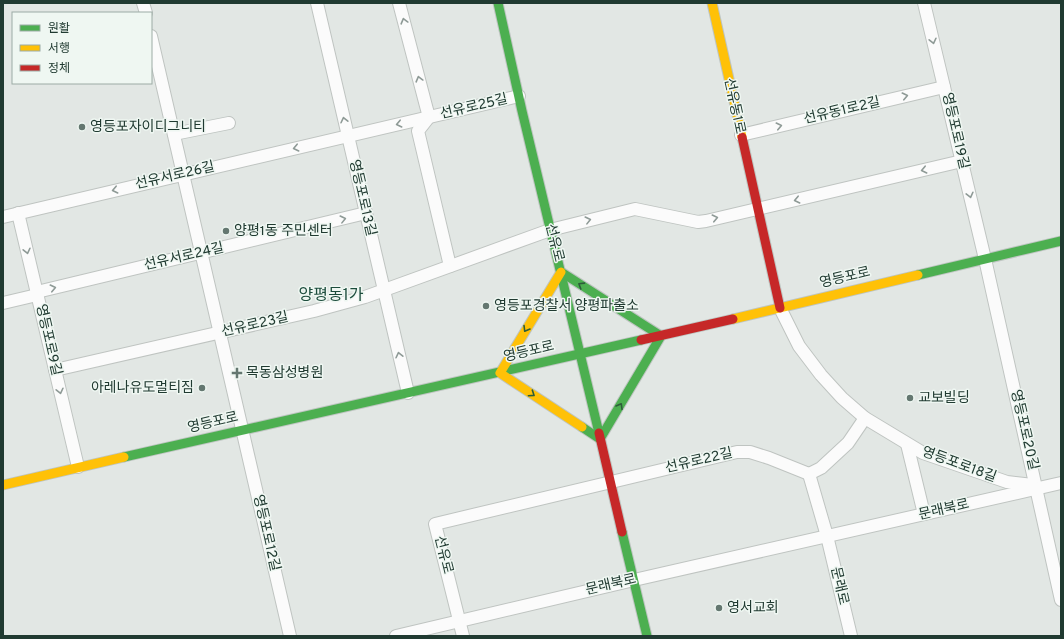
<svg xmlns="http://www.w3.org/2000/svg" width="1064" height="639" viewBox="0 0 1064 639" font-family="Overpass,'Noto Sans KR',sans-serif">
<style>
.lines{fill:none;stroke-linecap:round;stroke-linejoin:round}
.street-casing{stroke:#bfc4c1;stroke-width:14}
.fast-casing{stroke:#bec5c1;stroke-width:11}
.slow-casing{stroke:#bec5c1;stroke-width:11}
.jam-casing{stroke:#bec5c1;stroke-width:11}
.street{stroke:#fbfbfb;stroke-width:12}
.fast{stroke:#4caf50;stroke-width:9}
.slow{stroke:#ffc107;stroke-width:9}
.jam{stroke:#c62828;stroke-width:9}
.oneway{stroke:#8e9a96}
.oneway2{stroke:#2d5d3a}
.poi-dot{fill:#647770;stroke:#eff7f2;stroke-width:1.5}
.labels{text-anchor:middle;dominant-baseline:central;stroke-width:3;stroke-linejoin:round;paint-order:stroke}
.street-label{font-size:14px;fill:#203a31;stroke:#eff7f2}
.poi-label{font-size:14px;fill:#203a31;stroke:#eff7f2;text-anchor:start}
.quarter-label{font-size:16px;fill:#1c4c3c;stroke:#eff7f2}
</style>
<rect width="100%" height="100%" fill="#e2e7e4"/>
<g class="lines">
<!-- street casing -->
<g class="street-casing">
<g id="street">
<path d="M143 3 146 13"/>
<path d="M317 3 408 393"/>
<path d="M399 3 426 106 429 117 418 131 450 266"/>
<path d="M924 3 985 259 1061 600"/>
<path d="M151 36 290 636"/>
<path d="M174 134 229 123"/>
<path d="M741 135 944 87"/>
<path d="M18 213 78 467"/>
<path d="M3 217 519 96"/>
<path d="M3 303 37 295 41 291 366 213"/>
<path d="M780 308 799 346 821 375 842 398 865 418 923 453 1007 482 1033 485 1035 487"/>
<path d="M55 370 314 311 365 297 550 230 635 209 698 222 706 221 962 161"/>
<path d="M907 444 924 514"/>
<path d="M809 474 827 536 851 636"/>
<path d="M809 474 821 468 848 443 865 418"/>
<path d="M396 636 634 580 1061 483"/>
<path d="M463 636 435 524 737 452H750L769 458 809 474"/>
</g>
</g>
<!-- fast casing -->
<g class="fast-casing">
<g id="fast">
<path d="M498 3 522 111 599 433"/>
<path d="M561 272 661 336 600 439 582 427"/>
<path d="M918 275 1061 241"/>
<path d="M124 457 641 340"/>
<path d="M622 532 647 636"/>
</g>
</g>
<!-- slow casing -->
<g class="slow-casing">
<g id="slow">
<path d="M712 3 742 137"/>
<path d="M561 272 500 373 582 427"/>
<path d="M733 319 918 275"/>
<path d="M3 485 124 457"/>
</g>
</g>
<!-- jam casing -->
<g class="jam-casing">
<g id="jam">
<path d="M742 137 780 308"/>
<path d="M641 340 733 319"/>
<path d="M599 433 622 532"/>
</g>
</g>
<!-- street -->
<use href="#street" class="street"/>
<!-- fast -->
<use href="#fast" class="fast"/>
<!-- slow -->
<use href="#slow" class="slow"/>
<!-- jam -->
<use href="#jam" class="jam"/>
</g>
<!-- one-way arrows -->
<defs><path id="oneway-chevron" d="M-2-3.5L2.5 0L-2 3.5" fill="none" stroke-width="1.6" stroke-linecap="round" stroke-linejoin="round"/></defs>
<g class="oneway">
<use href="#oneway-chevron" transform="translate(404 21) rotate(-105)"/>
<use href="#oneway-chevron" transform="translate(933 41) rotate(77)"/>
<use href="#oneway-chevron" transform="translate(419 79) rotate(-105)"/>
<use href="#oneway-chevron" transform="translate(905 96) rotate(-13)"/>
<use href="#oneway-chevron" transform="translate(344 120) rotate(-103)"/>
<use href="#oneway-chevron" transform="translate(399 124) rotate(167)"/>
<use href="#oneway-chevron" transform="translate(779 126) rotate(-13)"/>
<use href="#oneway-chevron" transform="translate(296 148) rotate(167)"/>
<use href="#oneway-chevron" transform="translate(924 170) rotate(167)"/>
<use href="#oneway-chevron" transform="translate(115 190) rotate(167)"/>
<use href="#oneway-chevron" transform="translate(970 195) rotate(76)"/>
<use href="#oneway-chevron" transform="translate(797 200) rotate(167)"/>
<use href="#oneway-chevron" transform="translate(715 218) rotate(-13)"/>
<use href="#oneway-chevron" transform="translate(343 219) rotate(-14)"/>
<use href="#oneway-chevron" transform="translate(588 220) rotate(-14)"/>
<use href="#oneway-chevron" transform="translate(27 251) rotate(77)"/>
<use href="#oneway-chevron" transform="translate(53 288) rotate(-13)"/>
<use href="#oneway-chevron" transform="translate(399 355) rotate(-103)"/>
<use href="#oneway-chevron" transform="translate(60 391) rotate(77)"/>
</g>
<g class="oneway2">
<use href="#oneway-chevron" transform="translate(581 285) rotate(-148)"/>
<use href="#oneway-chevron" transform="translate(526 329) rotate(121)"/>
<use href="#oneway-chevron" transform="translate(532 394) rotate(34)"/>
<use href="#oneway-chevron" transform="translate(620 406) rotate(-60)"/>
</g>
<!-- markers -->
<g class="poi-dot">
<circle cx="82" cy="127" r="4"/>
<circle cx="226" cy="231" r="4"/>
<circle cx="486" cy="306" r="4"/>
<path d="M235 367h4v4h4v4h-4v4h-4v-4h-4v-4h4z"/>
<circle cx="202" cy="388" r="4"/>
<circle cx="910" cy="398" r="4"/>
<circle cx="719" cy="608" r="4"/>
</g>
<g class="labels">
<!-- street labels -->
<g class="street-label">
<text transform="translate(734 106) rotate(78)">선유동1로</text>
<text transform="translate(474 107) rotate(-13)">선유로25길</text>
<text transform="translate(842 111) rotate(-13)">선유동1로2길</text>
<text transform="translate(955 131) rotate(77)">영등포로19길</text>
<text transform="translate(175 176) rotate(-13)">선유서로26길</text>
<text transform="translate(362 198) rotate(77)">영등포로13길</text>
<text transform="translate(554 243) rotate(76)">선유로</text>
<text transform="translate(184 257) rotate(-13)">선유서로24길</text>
<text transform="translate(845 278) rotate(-13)">영등포로</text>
<text transform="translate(255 325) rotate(-13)">선유로23길</text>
<text transform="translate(48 340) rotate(77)">영등포로9길</text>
<text transform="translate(529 352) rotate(-13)">영등포로</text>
<text transform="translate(213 423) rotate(-13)">영등포로</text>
<text transform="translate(1024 430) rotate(77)">영등포로20길</text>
<text transform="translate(699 461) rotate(-13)">선유로22길</text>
<text transform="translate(959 465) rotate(20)">영등포로18길</text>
<text transform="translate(944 510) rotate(-13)">문래북로</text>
<text transform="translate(266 533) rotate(77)">영등포로12길</text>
<text transform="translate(443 555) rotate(76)">선유로</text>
<text transform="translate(611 585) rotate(-13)">문래북로</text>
<text transform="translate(839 586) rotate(77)">문래로</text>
</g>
<!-- poi labels -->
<g class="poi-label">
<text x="90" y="127">영등포자이디그니티</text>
<text x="234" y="231">양평1동 주민센터</text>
<text x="494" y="306">영등포경찰서 양평파출소</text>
<text x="246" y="373">목동삼성병원</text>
<text x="194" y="388" text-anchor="end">아레나유도멀티짐</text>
<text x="918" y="398">교보빌딩</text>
<text x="727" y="608">영서교회</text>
</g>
<!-- quarter labels -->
<g class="quarter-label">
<text x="331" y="296">양평동1가</text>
</g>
</g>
<!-- border -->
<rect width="1064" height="639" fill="none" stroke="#203a31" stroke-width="8"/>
<!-- legend -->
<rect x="12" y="12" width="140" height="72" fill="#eff7f2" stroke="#9caba5"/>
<rect x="20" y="25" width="20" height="6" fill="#4caf50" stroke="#9caba5"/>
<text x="48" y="32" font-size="12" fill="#203a31">원활</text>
<rect x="20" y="45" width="20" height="6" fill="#ffc107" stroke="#9caba5"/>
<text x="48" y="52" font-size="12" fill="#203a31">서행</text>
<rect x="20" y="65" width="20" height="6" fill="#c62828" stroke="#9caba5"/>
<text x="48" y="72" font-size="12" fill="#203a31">정체</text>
</svg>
